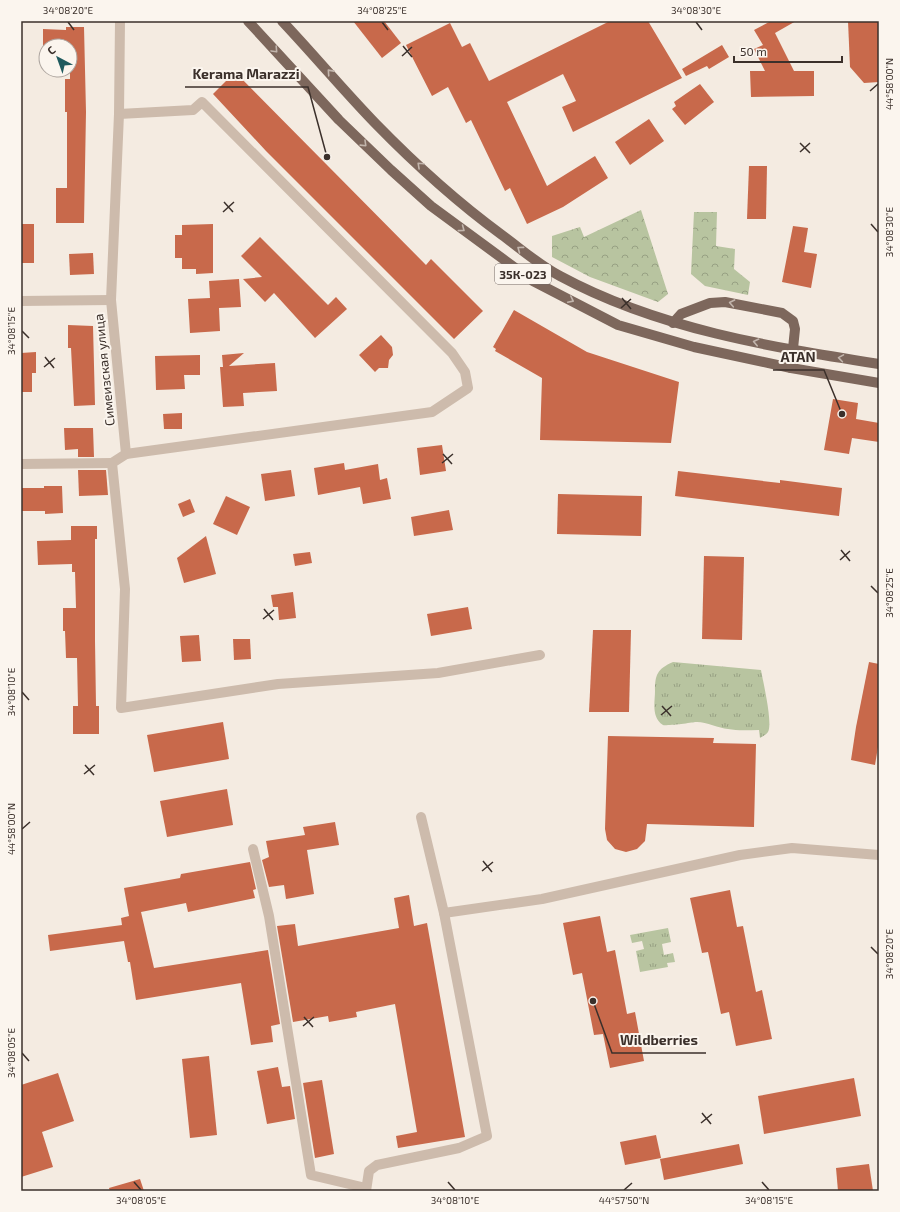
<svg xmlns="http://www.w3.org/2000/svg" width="900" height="1212" viewBox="0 0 900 1212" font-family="'Exo 2',sans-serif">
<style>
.grass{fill:url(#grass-tufts)}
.forest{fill:url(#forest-crowns)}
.building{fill:#c8694b}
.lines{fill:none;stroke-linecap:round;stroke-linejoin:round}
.minor{stroke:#cdbbac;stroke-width:10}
.primary{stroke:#7d675c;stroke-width:10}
.oneway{stroke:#c2b5ac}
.ticks{fill:none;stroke:#3b302b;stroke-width:1.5}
.labels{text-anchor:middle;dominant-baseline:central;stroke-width:4;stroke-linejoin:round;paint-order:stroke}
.shield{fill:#fbf5ee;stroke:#756b66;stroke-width:1}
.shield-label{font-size:12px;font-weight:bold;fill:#3b302b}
.street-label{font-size:13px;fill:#3b302b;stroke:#fbf5ee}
.leader{fill:none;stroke:#3b302b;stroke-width:1.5}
.callout-dot{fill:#3b302b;stroke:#fbf5ee;stroke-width:1.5}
.callout-label{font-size:14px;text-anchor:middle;font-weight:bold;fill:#3b302b;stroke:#fbf5ee;stroke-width:4;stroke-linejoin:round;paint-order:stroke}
.neatline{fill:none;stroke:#3b302b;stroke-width:1.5}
.ticks-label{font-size:10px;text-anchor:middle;fill:#3b302b}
</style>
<defs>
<pattern id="grass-tufts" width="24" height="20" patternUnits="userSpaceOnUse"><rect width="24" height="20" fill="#b8c4a0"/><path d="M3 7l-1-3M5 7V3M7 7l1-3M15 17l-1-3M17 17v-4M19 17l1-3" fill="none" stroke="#97a083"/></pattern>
<pattern id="forest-crowns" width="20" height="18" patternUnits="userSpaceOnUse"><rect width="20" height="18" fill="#b8c4a0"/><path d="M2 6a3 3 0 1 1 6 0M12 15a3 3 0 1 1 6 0" fill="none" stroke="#97a083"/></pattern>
</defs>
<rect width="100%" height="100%" fill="#f4ebe1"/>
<!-- grass -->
<g class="grass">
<path d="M673 662 761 670C763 682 773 723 768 732 766 735 763 736 760 738L759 730C749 730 738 731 728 729 718 728 705 721 695 722 691 723 665 726 663 725 651 717 655 702 655 691 655 675 657 669 673 662Z"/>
<path d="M668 928 671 942 662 944 664 955 673 953 675 962 667 963 668 967 640 972 636 951 644 949 642 941 632 943 630 935Z"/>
</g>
<!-- forest -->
<g class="forest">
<path d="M641 210 668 294 658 302 590 277 552 257V236L580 227 584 237Z"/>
<path d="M694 212H717L716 246 735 249 734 269 750 282 748 295 705 286 691 274Z"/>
</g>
<!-- building -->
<g class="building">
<path d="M353 21H384L401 43 382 58Z"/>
<path d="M610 21H648L682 78 573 132 562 107 576 101 563 74 507 102 547 186 595 156 608 178 563 207 527 224 510 188 505 191 471 120 466 123 448 87 432 96 406 45 450 23 462 47 470 43 489 81Z"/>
<path d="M771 21H796L775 33 794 71H814V96L751 97 750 71H765L754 49 763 45 754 30Z"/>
<path d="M848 21H879V82L864 83 850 67Z"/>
<path d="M66 27H84L86 112 84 223H56V188H67V112H65V79H70V46H43V29L66 30Z"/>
<path d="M722 45 729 57 709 69 707 66 686 76 682 69Z"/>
<path d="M235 72 426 265 431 259 483 311 454 339 266 151 213 94Z"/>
<path d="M700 84 714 102 685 125 672 109 676 106 674 102Z"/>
<path d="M649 119 664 141 630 165 615 142Z"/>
<path d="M749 166H767L766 219H747Z"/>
<rect x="21" y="224" width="13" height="39"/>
<path d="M213 224V273L196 274V269H182V258H175V235H182V225Z"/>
<path d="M793 226 808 228 804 252 817 254 811 288 782 282Z"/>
<path d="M260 237 328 305 336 297 347 309 315 338 274 293 265 302 243 279 262 277 241 256Z"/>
<path d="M93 253 94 274 70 275 69 254Z"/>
<path d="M239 279 241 307 219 308 220 331 190 333 188 299 210 298 209 281Z"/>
<path d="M514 310 587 352 679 382 671 443 540 440 542 378 495 351 496 349 493 347Z"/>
<path d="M68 325 93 326 95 405 74 406 71 348H68Z"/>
<path d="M381 335 392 347 393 355 389 360 388 368H379L375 372 359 355Z"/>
<path d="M36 352V373H32V392H21V353Z"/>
<path d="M244 353 229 366 275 363 277 391 243 393 244 406 223 407 220 367H223L222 355Z"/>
<path d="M200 355V375H184L185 389 156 390 155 356Z"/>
<path d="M833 399 858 403 856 419 879 423V442L852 438 849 454 824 450Z"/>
<path d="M182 413V429H164L163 414Z"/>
<path d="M64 428H93L94 457H78V449L65 450Z"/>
<path d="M442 445 446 471 420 475 417 448Z"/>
<path d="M344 463 345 470 378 464 380 480 387 478 391 499 363 504 360 487 318 495 314 468Z"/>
<path d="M78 470H106L108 495 79 496Z"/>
<path d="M291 470 295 496 265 501 261 474Z"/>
<path d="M678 471 780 483V480L842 488 839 516 675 496Z"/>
<path d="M44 486H62L63 513 45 514V511H21V488H44Z"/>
<path d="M558 494 642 496 641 536 557 534Z"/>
<path d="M226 496 250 507 237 535 213 524Z"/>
<path d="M190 499 195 512 183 517 178 504Z"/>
<path d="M449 510 453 530 414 536 411 517Z"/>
<path d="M71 526H97V539H95V641L96 706H99V734H73V706H78L77 658H66L65 631H63V608H76L75 572H72V564L38 565 37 541 71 540Z"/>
<path d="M206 536 216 574 184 583 177 558Z"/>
<path d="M310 552 312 563 295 566 293 554Z"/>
<path d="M704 556 744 557 742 640 702 639Z"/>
<path d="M293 592 296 618 279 620 278 607H273L271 595Z"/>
<path d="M468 607 472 629 431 636 427 614Z"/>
<path d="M593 630H631L629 712H589Z"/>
<path d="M199 635 201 661 182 662 180 636Z"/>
<path d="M233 639H250L251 659 234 660Z"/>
<path d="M869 662 879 664V741L875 765 851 760 856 727Z"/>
<path d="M223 722 229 759 154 772 147 735Z"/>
<path d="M608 736 714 738 713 743 756 744 754 827 647 824 645 841 637 849 626 852 615 849 607 840 605 829Z"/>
<path d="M227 789 233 825 167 837 160 801Z"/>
<path d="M335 822 339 845 307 850 314 894 286 899 284 885 269 887 262 860 269 857 266 841 305 835 303 827Z"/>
<path d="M250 862 256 889 253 890 255 898 188 912 186 903 141 912 154 968 268 950 280 1024 271 1026 273 1042 251 1045 241 983 136 1000 130 962H128L124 941 50 951 48 935 122 925 121 918 129 916 124 888 180 878 181 874Z"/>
<path d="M730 890 737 927 743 926 756 992 762 990 772 1039 736 1046 729 1012 721 1014 708 952 702 953 690 898Z"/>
<path d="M409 895 414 926 427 923 465 1137 398 1148 396 1136 417 1132 395 1004 356 1012 357 1017 329 1022 328 1016 293 1022 277 926 295 924 298 946 399 928 394 898Z"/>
<path d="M600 916 607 952 615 950 627 1014 635 1012 644 1061 610 1068 603 1034 594 1035 582 973 573 975 563 923Z"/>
<path d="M209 1056 217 1135 190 1138 182 1059Z"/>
<path d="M278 1067 282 1087 290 1086 295 1119 267 1124 257 1071Z"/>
<path d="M58 1073 74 1121 42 1132 53 1167 21 1177V1085Z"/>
<path d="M854 1078 861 1116 764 1134 758 1096Z"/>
<path d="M322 1080 334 1154 315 1158 303 1083Z"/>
<path d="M656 1135 661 1158 625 1165 620 1142Z"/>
<path d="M739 1144 743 1164 664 1180 660 1159Z"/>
<path d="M869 1164 873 1191H838L836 1168Z"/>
<path d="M140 1179 144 1191H110L109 1188Z"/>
</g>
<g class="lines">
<!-- minor -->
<g class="minor">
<path d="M120 21 119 114 111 300 126 454 112 463 125 589 121 708 278 684 438 673 540 655"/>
<path d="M119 114 193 110 202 102 452 353 465 372 468 388 432 412 126 454"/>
<path d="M21 301 111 300"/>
<path d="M21 464 112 463"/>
<path d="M421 817 444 913"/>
<path d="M253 849 269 916 311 1175 366 1188"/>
<path d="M366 1191 369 1171 377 1165 459 1148 487 1136 444 913 542 899 740 855 792 848 879 855"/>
</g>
<!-- primary -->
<g class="primary">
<path d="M248 21 339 120 391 170 431 206 533 281 618 325 694 347 791 368 879 383"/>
<path d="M282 21C314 55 344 91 376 124 415 164 457 202 502 235 521 249 539 265 560 276 658 329 771 347 879 364"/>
<path d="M673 323 681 314 710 303 725 302 782 313 793 321 795 329 791 368"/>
</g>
</g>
<!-- one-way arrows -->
<defs><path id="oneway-chevron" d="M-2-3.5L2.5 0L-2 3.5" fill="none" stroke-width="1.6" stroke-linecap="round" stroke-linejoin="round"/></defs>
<g class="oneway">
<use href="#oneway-chevron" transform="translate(275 50) rotate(47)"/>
<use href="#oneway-chevron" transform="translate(330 72) rotate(-132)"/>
<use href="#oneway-chevron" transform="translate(364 144) rotate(44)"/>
<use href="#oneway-chevron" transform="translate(420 165) rotate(-137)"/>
<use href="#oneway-chevron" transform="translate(462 229) rotate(37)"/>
<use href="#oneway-chevron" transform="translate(520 249) rotate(-143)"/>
<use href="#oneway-chevron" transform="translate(571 300) rotate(27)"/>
<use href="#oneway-chevron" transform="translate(732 303) rotate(-169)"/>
<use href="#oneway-chevron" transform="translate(756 342) rotate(-167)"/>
<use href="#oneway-chevron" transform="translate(841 358) rotate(-171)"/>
</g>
<!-- ticks -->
<path class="ticks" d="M68 22 74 30M382 22 388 30M696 22 702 30M403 46 412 57M402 56 412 47M870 91 878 84M800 143 810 153M800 152 810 143M224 202 233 212M223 212 234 202M871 224 878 232M622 298 631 309M621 308 631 299M22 331 29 338M45 357 54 368M44 367 55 358M443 454 452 464M442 463 453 454M841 550 850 561M840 560 850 551M871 586 878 593M264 609 273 620M263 619 274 610M22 692 29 700M662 706 671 716M661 715 672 706M85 765 94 775M84 774 95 765M22 829 30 822M483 861 492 872M482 871 493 862M871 947 878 954M304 1017 313 1027M303 1026 314 1017M22 1053 29 1061M702 1113 711 1124M701 1123 712 1114M134 1182 141 1190M448 1182 455 1190M762 1182 769 1190M624 1190 632 1183"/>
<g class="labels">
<!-- shield labels -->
<rect class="shield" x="495" y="264" width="56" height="20" rx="3"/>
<g class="shield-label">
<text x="523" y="274">35К-023</text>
</g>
<!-- street labels -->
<g class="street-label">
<text transform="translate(104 370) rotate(-96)">Симеизская улица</text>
</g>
</g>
<!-- callouts -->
<path class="leader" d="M327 157L308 87H185M842 414L824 370H773M593 1001L612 1053H706"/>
<g class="callout-dot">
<circle cx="327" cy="157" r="4"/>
<circle cx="842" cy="414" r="4"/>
<circle cx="593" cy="1001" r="4"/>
</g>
<g class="callout-label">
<text x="246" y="79">Kerama Marazzi</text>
<text x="798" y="362">ATAN</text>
<text x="659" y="1045">Wildberries</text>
</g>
<!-- border -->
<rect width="900" height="1212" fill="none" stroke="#fbf5ee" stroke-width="44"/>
<!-- north arrow -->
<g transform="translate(58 58) rotate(319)"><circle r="19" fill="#fbf5ee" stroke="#aea6a0"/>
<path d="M0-3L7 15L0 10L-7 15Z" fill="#1f5a5e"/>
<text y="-6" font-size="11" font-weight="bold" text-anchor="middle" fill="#3b302b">С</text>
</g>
<!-- scale -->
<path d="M734 56v6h108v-6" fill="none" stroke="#3b302b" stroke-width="2"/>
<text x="740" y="56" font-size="12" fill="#3b302b" stroke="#fbf5ee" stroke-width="3" paint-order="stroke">50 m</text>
<rect x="22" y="22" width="856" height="1168" class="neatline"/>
<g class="ticks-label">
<text x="68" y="14">34°08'20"E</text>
<text x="382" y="14">34°08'25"E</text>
<text x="696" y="14">34°08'30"E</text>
<text transform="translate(889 84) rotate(-90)" y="4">44°58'00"N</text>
<text transform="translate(889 232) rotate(-90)" y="4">34°08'30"E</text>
<text transform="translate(11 331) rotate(-90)" y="4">34°08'15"E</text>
<text transform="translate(889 593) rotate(-90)" y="4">34°08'25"E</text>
<text transform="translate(11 692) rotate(-90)" y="4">34°08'10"E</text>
<text transform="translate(11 829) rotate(-90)" y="4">44°58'00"N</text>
<text transform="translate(889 954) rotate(-90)" y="4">34°08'20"E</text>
<text transform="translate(11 1053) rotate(-90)" y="4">34°08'05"E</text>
<text x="141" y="1204">34°08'05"E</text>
<text x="455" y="1204">34°08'10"E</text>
<text x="624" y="1204">44°57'50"N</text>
<text x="769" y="1204">34°08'15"E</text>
</g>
</svg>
